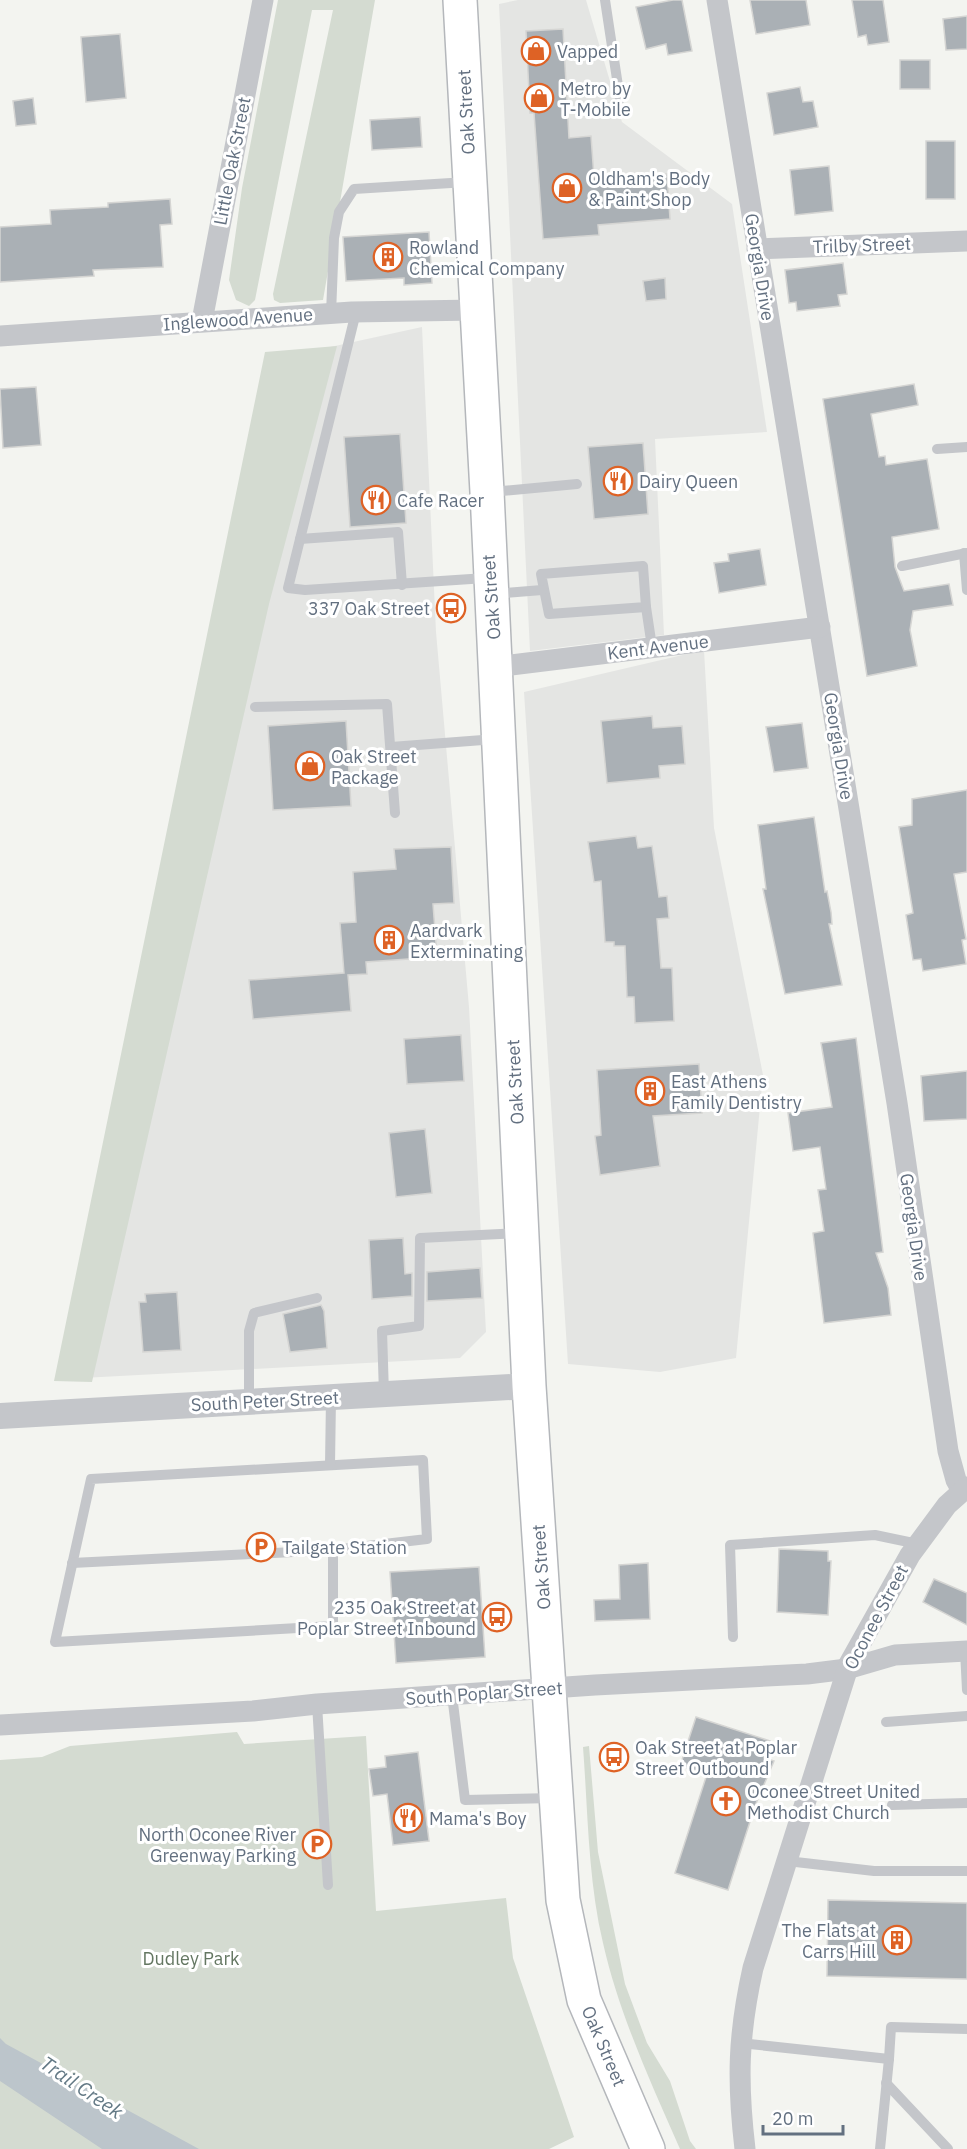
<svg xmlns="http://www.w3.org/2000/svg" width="967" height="2149" viewBox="0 0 967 2149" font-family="'IBM Plex Sans',sans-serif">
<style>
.built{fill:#e4e5e3}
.green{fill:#d4dbd1}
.water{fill:#bcc5cb}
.building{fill:#aab0b5;stroke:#d5d5d3;stroke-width:1.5}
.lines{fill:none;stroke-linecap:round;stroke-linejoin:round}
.primary-casing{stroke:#b4b7bb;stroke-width:36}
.service{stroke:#c4c6ca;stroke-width:10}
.minor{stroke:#c4c6ca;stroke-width:21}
.tertiary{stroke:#c4c6ca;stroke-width:26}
.primary{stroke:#fff;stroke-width:33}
.labels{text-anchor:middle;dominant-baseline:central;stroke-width:6;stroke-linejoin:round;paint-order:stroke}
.poi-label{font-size:18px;fill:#637080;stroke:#fff;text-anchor:start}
.street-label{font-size:18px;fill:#637080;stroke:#fff}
.park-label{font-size:18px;fill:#647762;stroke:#fff}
.water-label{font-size:20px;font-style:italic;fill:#637985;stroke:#fff}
</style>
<rect width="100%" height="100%" fill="#f3f4f0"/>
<!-- built -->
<g class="built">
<path d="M518 0H586L622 122 732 204 767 432 655 439 664 635 530 651 499 4Z"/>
<path d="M422 327 436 632 469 1007 486 1332 460 1358 82 1378 280 358Z"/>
<path d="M704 650 714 828 763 1075 736 1358 660 1372 568 1364 524 692Z"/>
</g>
<!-- green -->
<g class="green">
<path d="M278 0H375L323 300 280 303 274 300 273 294 333 10H312L255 300 249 306 236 300 229 280 242 188Z"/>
<path d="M337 346 269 604 92 1382 54 1381 265 352Z"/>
<path d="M237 1732 244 1744 366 1736 376 1911 506 1898 513 1958 574 2137 549 2149H0V1760L42 1757 70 1746Z"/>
<path d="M589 1746 598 1852 625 1984 647 2043 670 2081 690 2141 696 2149H680C651 2083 619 2014 603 1943 588 1880 588 1812 583 1747Z"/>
</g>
<!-- water -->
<path class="water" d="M0 2038 6 2044 199 2149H102L0 2081Z"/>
<!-- building -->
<g class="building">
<path d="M673 0H682L692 51 668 55 666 44 646 49 636 7Z"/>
<path d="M750 0H806L810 25 756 34Z"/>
<path d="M852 0H883L889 42 868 45 866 35 858 37Z"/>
<path d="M967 16V49L946 50 943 19Z"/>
<path d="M563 29 569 138 591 136 594 177 667 174 670 219 598 225 599 235 543 239 534 113H530L526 31Z"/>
<path d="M120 34 126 98 86 102 81 37Z"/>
<rect x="900" y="60" width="30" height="29"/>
<path d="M800 87 803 102 813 101 818 127 774 135 767 93Z"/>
<path d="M33 98 36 124 16 126 13 101Z"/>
<path d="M420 117 422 147 372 150 370 120Z"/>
<rect x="926" y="141" width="29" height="58"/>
<path d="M829 166 833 211 795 215 790 170Z"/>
<path d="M170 199 172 224 160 225 163 267 93 270 94 276 0 282V227L51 224 50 210 108 207V203Z"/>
<path d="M429 232 432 283 404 285V278L346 281 343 237Z"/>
<path d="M843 263 847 294 838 295 840 306 797 311 796 302 789 303 785 270Z"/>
<path d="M665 278 666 299 646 301 643 281Z"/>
<path d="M914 384 918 405 871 414 879 457 885 456 886 465 927 459 939 529 892 537 895 567 904 591 949 584 953 605 913 611 910 630 917 666 867 676 823 399Z"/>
<path d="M36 387 41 445 3 448 0 389Z"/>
<path d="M400 434 406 523 350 527 344 437Z"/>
<path d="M643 443 648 514 594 519 588 447Z"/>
<path d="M760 549 766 585 719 593 714 563 729 561 728 554Z"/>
<path d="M652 716 653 728 682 726 685 764 659 766 660 778 607 783 601 721Z"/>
<path d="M346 721 351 806 273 810 268 726Z"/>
<path d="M802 723 808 768 774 772 766 727Z"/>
<path d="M967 790V872L954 874 966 939 962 940 966 964 923 971 921 959 913 960 906 915 913 913 899 827 912 825V799Z"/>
<path d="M814 817 825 892 827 891 831 912 832 924H829L842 985 785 994 763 889H766L758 825Z"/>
<path d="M636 836 638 848 652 846 659 897 667 896 669 918 657 919 661 968H672L674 1021 635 1023 634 997H627L625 946H614V942H605L601 881 594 882 588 842Z"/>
<path d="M451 847 454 903 433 904 437 957 366 962 367 974 348 975 351 1011 253 1019 249 980 344 973 340 923 356 922 353 872 396 869 394 849Z"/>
<path d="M461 1035 464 1081 407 1084 404 1039Z"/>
<path d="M856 1038 883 1252 876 1253 888 1288 891 1315 824 1323 813 1233 824 1231 818 1190 826 1189 820 1147 793 1151 788 1113 832 1107 821 1043Z"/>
<path d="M699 1064 702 1113 653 1116 660 1166 600 1175 595 1136 601 1135 597 1070Z"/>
<path d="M967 1071V1119L924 1121 921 1076Z"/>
<path d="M425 1129 432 1193 396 1197 389 1133Z"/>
<path d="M403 1238 405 1274 412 1273V1296L372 1299 369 1240Z"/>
<path d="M480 1268 482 1298 427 1301V1272Z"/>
<path d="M177 1292 181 1350 143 1352 139 1302H146L145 1294Z"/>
<path d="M321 1305 324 1311 327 1348 290 1352 283 1314Z"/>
<path d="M779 1549 828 1551V1561H831L828 1615 777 1612Z"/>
<path d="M648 1563 650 1619 595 1621 594 1600 620 1599 619 1565Z"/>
<path d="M479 1567 485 1657 396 1663 390 1572Z"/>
<path d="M934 1579 967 1593V1625L923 1602Z"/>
<path d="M696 1717 770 1741 764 1758 774 1761 755 1806 728 1890 675 1873 707 1774 680 1766Z"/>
<path d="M418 1752 429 1841 393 1845 387 1794 373 1796 369 1769 386 1767 385 1756Z"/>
<path d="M828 1900 967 1903V1979L827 1976Z"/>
</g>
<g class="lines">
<!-- primary casing -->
<g class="primary-casing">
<path id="primary" d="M460 0 487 492 529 1386 563 1900 584 2000 648 2149"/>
</g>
<!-- service -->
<g class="service">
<path d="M605 0 620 99"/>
<path d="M356 312 288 588 305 590 486 578"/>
<path d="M331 314 334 238 339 212 354 189 467 182"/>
<path d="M937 449 967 447"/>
<path d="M491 492 577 484"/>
<path d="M300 539 398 532 402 585"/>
<path d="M964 553 967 590"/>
<path d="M643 566 646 607 549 614 541 574Z"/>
<path d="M902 566 967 553"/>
<path d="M494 594 542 590"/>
<path d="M646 607 652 647"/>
<path d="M255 707 387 704 395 813"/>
<path d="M391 747 496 739"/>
<path d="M384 1394 382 1331 419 1326 420 1238 519 1233"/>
<path d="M249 1402V1331L254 1313 317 1298"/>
<path d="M423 1460 427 1539 333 1550V1626L55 1642 91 1479Z"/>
<path d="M330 1465 331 1398"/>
<path d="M72 1563 333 1550"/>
<path d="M733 1637 730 1545 875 1535 918 1544"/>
<path d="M965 1651 967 1690"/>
<path d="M452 1695 465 1800 554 1798"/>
<path d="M317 1704 328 1885"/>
<path d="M886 1722 967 1716"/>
<path d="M892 1805 967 1803"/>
<path d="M787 1861 874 1871H967"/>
<path d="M740 2043 889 2059 880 2149"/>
<path d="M889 2059 891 2027 967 2029"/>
<path d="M886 2083 948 2149"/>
</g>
<!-- minor -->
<g class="minor">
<path d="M717 0 897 1103 948 1451 956 1480 962 1491"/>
<path d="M757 249 967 241"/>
<path d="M202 321 263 0"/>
<path d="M0 336 352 312 477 310"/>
<path d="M495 667 820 627"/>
<path d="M0 1725 253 1711 317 1704 595 1685 807 1674 847 1669 895 1655 967 1651"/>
<path d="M745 2149C737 2081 738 2035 753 1968L849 1664 910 1555 947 1505 967 1487"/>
</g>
<!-- tertiary -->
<path class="tertiary" d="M0 1416 529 1386"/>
<!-- primary -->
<use href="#primary" class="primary"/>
</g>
<!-- icons -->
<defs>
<g id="shop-ring" transform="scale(1.5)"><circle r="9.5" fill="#fff" stroke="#de6225" stroke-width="1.5"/><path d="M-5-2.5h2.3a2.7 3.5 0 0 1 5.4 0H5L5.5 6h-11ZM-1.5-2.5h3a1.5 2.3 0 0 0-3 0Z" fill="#de6225"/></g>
<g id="building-ring" transform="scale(1.5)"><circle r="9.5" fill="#fff" stroke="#de6225" stroke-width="1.5"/><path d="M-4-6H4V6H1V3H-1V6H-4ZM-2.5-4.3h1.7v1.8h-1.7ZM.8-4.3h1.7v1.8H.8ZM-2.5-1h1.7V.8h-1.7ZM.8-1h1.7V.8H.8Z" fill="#de6225"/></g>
<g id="restaurant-ring" transform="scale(1.5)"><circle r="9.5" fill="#fff" stroke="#de6225" stroke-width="1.5"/><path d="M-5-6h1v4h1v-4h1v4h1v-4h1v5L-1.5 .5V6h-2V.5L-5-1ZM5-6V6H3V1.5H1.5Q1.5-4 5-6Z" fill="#de6225"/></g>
<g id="bus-ring" transform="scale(1.5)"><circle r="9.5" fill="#fff" stroke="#de6225" stroke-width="1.5"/><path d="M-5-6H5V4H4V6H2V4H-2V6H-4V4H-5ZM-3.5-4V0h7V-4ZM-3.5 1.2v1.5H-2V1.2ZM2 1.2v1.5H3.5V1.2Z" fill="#de6225"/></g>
<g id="parking-ring" transform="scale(1.5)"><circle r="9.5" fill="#fff" stroke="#de6225" stroke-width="1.5"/><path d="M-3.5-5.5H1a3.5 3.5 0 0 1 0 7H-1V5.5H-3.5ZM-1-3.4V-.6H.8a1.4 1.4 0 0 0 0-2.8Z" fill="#de6225"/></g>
<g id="church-ring" transform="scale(1.5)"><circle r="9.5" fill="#fff" stroke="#de6225" stroke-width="1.5"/><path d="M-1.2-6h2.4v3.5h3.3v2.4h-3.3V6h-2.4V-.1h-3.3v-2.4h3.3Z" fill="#de6225"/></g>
</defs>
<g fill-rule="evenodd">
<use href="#shop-ring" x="536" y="51"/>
<use href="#shop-ring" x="539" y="98"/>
<use href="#shop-ring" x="567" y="188"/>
<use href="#building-ring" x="388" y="257"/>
<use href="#restaurant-ring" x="618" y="481"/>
<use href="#restaurant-ring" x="376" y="500"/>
<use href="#bus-ring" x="451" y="608"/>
<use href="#shop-ring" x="310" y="766"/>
<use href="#building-ring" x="389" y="940"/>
<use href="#building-ring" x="650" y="1091"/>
<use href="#parking-ring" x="261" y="1547"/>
<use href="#bus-ring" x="497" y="1617"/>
<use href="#bus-ring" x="614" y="1757"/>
<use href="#church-ring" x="726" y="1801"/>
<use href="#restaurant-ring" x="408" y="1818"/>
<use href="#parking-ring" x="317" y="1844"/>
<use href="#building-ring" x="897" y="1940"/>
</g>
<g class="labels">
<!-- poi labels -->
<g class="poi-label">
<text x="557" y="51">Vapped</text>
<text x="560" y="88">Metro by<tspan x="560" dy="21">T-Mobile</tspan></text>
<text x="588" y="178">Oldham's Body<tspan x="588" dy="21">&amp; Paint Shop</tspan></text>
<text x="409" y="247">Rowland<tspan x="409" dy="21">Chemical Company</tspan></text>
<text x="639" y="481">Dairy Queen</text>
<text x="397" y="500">Cafe Racer</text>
<text x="430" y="608" text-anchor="end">337 Oak Street</text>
<text x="331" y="756">Oak Street<tspan x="331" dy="21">Package</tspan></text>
<text x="410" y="930">Aardvark<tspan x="410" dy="21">Exterminating</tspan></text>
<text x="671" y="1081">East Athens<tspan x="671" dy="21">Family Dentistry</tspan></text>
<text x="282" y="1547">Tailgate Station</text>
<text x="476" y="1607" text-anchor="end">235 Oak Street at<tspan x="476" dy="21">Poplar Street Inbound</tspan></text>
<text x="635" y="1747">Oak Street at Poplar<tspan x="635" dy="21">Street Outbound</tspan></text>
<text x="747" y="1791">Oconee Street United<tspan x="747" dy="21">Methodist Church</tspan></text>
<text x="429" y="1818">Mama's Boy</text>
<text x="296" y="1834" text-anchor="end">North Oconee River<tspan x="296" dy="21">Greenway Parking</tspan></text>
<text x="876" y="1930" text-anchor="end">The Flats at<tspan x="876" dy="21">Carrs Hill</tspan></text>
</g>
<!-- street labels -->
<g class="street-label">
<text transform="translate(466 112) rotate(-93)">Oak Street</text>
<text transform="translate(232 161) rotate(-79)">Little Oak Street</text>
<text transform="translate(862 245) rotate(-2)">Trilby Street</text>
<text transform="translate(760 267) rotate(81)">Georgia Drive</text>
<text transform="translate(238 319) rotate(-4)">Inglewood Avenue</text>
<text transform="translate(491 597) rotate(-94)">Oak Street</text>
<text transform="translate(658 647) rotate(-7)">Kent Avenue</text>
<text transform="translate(839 746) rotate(81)">Georgia Drive</text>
<text transform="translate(515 1082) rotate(-93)">Oak Street</text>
<text transform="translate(914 1227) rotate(82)">Georgia Drive</text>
<text transform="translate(265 1401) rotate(-3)">South Peter Street</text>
<text transform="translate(541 1567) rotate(-94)">Oak Street</text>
<text transform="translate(876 1617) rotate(-62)">Oconee Street</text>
<text transform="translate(484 1693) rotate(-4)">South Poplar Street</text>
<text transform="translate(604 2046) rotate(67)">Oak Street</text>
</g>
<!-- park labels -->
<g class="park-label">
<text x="191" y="1958">Dudley Park</text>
</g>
<!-- water labels -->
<g class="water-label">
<text transform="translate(82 2087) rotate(34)">Trail Creek</text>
</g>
</g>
<!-- scale -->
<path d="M763 2125v9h80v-9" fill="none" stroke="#637080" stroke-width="3"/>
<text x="772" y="2125" font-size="18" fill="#637080" stroke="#ffffff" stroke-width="4.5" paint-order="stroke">20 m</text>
</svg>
